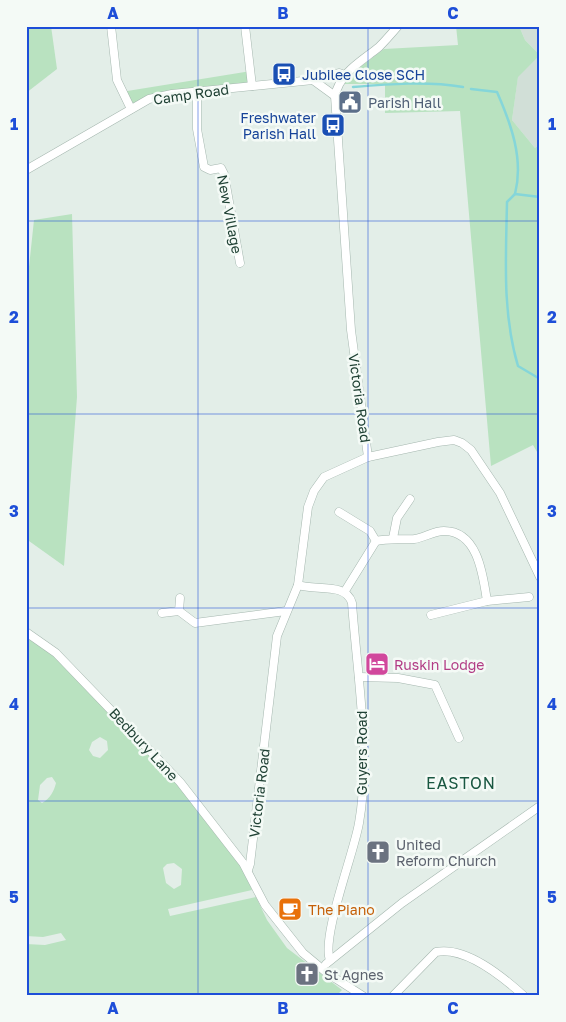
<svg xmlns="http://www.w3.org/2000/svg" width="566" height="1022" viewBox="0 0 566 1022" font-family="'Golos Text',sans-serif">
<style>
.built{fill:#d1dfd7}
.green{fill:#b9e2c0;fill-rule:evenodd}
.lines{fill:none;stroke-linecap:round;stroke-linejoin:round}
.stream{stroke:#85d6d9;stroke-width:2.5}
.minor-casing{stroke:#a5b7af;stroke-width:9}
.minor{stroke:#fff;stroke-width:8}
.grid{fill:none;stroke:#1d4ed8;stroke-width:1;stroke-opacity:0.55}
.labels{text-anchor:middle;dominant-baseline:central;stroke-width:5;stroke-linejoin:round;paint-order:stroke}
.transit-label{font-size:14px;fill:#164399;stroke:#f4faf6;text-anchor:start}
.street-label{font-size:14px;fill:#204235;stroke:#f4faf6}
.service-label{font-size:14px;fill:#4e5e75;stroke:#f4faf6;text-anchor:start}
.hotel-label{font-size:14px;fill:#b23c85;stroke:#f4faf6;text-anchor:start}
.worship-label{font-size:14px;fill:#5b616d;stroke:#f4faf6;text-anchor:start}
.food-label{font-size:14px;fill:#c56008;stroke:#f4faf6;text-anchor:start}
.quarter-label{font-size:16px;letter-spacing:1px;fill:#195741;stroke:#f4faf6}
.neatline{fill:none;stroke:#1d4ed8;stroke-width:2}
.grid-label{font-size:16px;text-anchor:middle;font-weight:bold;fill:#1d4ed8}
</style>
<rect width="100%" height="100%" fill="#e3eee8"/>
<!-- built -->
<g class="built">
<path d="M519 26H540V55L525 40Z"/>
<path d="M540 55V144L535 148 512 120 518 76Z"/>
</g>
<!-- green -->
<g class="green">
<path d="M26 26H51L57 69 26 93Z"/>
<path d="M456 26H519L525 40 540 55 518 77 512 120 535 148 540 144V457L533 445 491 466 460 111 385 113V84H344L353 72 384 49 458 45Z"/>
<path d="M251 71 252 86 172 94 131 109 121 92Z"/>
<path d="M72 214 77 397 64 566 29 541 26 546V295L34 220Z"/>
<path d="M26 637 54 655 180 786 246 871 252 890 168 909 170 916 256 897 267 920 287 948 342 990 336 996H26V944L45 945 66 940 61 933 43 937 26 936ZM100 737 107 741 108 750 100 758 93 756 89 750 92 742ZM52 777 56 783C54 791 50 799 42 803L38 800 40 785 47 778ZM174 863 182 869 181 885 174 889 166 883 163 868 167 864Z"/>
</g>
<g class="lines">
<!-- stream -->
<g class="stream">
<path d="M353 87C389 84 427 81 463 87"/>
<path d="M471 89 497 92C511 124 524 159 515 194"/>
<path d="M540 197 515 194 507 202C506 257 502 312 518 366L540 379"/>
</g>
<!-- minor casing -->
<g class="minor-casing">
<g id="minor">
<path d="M111 26 117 80 131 109"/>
<path d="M245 26 252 86"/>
<path d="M313 80 335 96"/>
<path d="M197 92V129L204 167 210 170 221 168 224 174 240 263"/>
<path d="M26 170 149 99 172 94 313 80 339 73 345 75"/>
<path d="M368 457 351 330 335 96C340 72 362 61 379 47 386 40 392 33 398 26"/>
<path d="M339 512 370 531 376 541"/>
<path d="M393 538 397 518 410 499"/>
<path d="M298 585C315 591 346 582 352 603 357 673 371 755 359 823 354 853 321 937 330 960"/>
<path d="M345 591 376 541C389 538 401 540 414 539 424 538 433 531 444 531 478 531 483 575 487 601L529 597"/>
<path d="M179 611 180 598"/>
<path d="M162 613 179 611 195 623 286 611"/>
<path d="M431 615 487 601"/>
<path d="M26 632 56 653 180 782 243 863 265 905 303 953 327 973 363 996"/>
<path d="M359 677 398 678 435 685 459 738"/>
<path d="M248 870 250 864 277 636 298 585 308 507 314 491 324 477 368 457 438 442 454 440 462 443 471 450 500 493 540 577"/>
<path d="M326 964 402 903 540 806"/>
<path d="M393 996 436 952C466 946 503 977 524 996"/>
</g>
</g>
<!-- minor -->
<use href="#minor" class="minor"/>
</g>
<!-- grid -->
<path class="grid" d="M198 26V996M368 26V996M26 221H540M26 414H540M26 608H540M26 801H540"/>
<!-- icons -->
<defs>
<g id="bus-square" transform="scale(1.25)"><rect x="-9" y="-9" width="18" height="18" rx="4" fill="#1a4fb4" stroke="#f4faf6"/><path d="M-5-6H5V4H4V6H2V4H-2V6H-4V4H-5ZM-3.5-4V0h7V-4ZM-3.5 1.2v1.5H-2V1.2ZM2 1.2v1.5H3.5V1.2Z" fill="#fff"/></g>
<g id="civic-square" transform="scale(1.25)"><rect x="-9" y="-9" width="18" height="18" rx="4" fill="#5c6f8a" stroke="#f4faf6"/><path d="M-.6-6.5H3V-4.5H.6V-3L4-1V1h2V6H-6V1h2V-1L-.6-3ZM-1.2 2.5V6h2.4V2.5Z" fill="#fff"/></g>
<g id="hotel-square" transform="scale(1.25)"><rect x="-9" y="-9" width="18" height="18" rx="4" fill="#d1479c" stroke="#f4faf6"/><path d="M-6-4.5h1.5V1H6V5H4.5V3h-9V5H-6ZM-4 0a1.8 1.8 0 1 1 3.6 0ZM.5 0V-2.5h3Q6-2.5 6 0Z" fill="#fff"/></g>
<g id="church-square" transform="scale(1.25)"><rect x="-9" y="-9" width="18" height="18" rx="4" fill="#6b7280" stroke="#f4faf6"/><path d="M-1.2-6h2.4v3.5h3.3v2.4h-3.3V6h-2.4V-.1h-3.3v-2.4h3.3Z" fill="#fff"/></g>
<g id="cafe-square" transform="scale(1.25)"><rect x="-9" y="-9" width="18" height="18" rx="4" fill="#e8710a" stroke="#f4faf6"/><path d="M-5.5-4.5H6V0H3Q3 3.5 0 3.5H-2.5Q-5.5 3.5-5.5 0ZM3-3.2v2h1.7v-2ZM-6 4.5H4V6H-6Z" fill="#fff"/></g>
</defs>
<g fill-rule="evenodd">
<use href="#bus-square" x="284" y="74"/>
<use href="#civic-square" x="350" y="102"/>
<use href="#bus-square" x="333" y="125"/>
<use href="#hotel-square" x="377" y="664"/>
<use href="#church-square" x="378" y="852"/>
<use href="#cafe-square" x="290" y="909"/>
<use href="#church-square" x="307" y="974"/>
</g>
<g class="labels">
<!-- transit labels -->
<g class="transit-label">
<text x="302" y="74">Jubilee Close SCH</text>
<text x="316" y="117" text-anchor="end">Freshwater<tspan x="316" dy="16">Parish Hall</tspan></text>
</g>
<!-- street labels -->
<g class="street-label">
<text transform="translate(191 94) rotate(-8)">Camp Road</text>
<text transform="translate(230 214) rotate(79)">New Village</text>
<text transform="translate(360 398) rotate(82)">Victoria Road</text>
<text transform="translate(144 744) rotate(47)">Bedbury Lane</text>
<text transform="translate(361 753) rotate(-90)">Guyers Road</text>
<text transform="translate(259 793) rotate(-83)">Victoria Road</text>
</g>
<!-- service labels -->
<g class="service-label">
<text x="368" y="102">Parish Hall</text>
</g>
<!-- hotel labels -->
<g class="hotel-label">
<text x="394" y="664">Ruskin Lodge</text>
</g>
<!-- worship labels -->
<g class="worship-label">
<text x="396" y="844">United<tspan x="396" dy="16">Reform Church</tspan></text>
<text x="324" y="974">St Agnes</text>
</g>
<!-- food labels -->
<g class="food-label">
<text x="308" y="909">The Piano</text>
</g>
<!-- quarter labels -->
<g class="quarter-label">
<text x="461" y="783">EASTON</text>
</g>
</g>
<!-- border -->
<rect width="566" height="1022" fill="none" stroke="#f4faf6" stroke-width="55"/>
<rect x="28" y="28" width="510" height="966" class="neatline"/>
<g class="grid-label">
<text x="113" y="19">A</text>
<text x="283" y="19">B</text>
<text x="453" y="19">C</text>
<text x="14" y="130">1</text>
<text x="552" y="130">1</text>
<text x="14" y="323">2</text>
<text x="552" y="323">2</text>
<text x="14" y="517">3</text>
<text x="552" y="517">3</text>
<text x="14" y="710">4</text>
<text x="552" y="710">4</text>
<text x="14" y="903">5</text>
<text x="552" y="903">5</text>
<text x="113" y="1014">A</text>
<text x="283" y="1014">B</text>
<text x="453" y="1014">C</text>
</g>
</svg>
